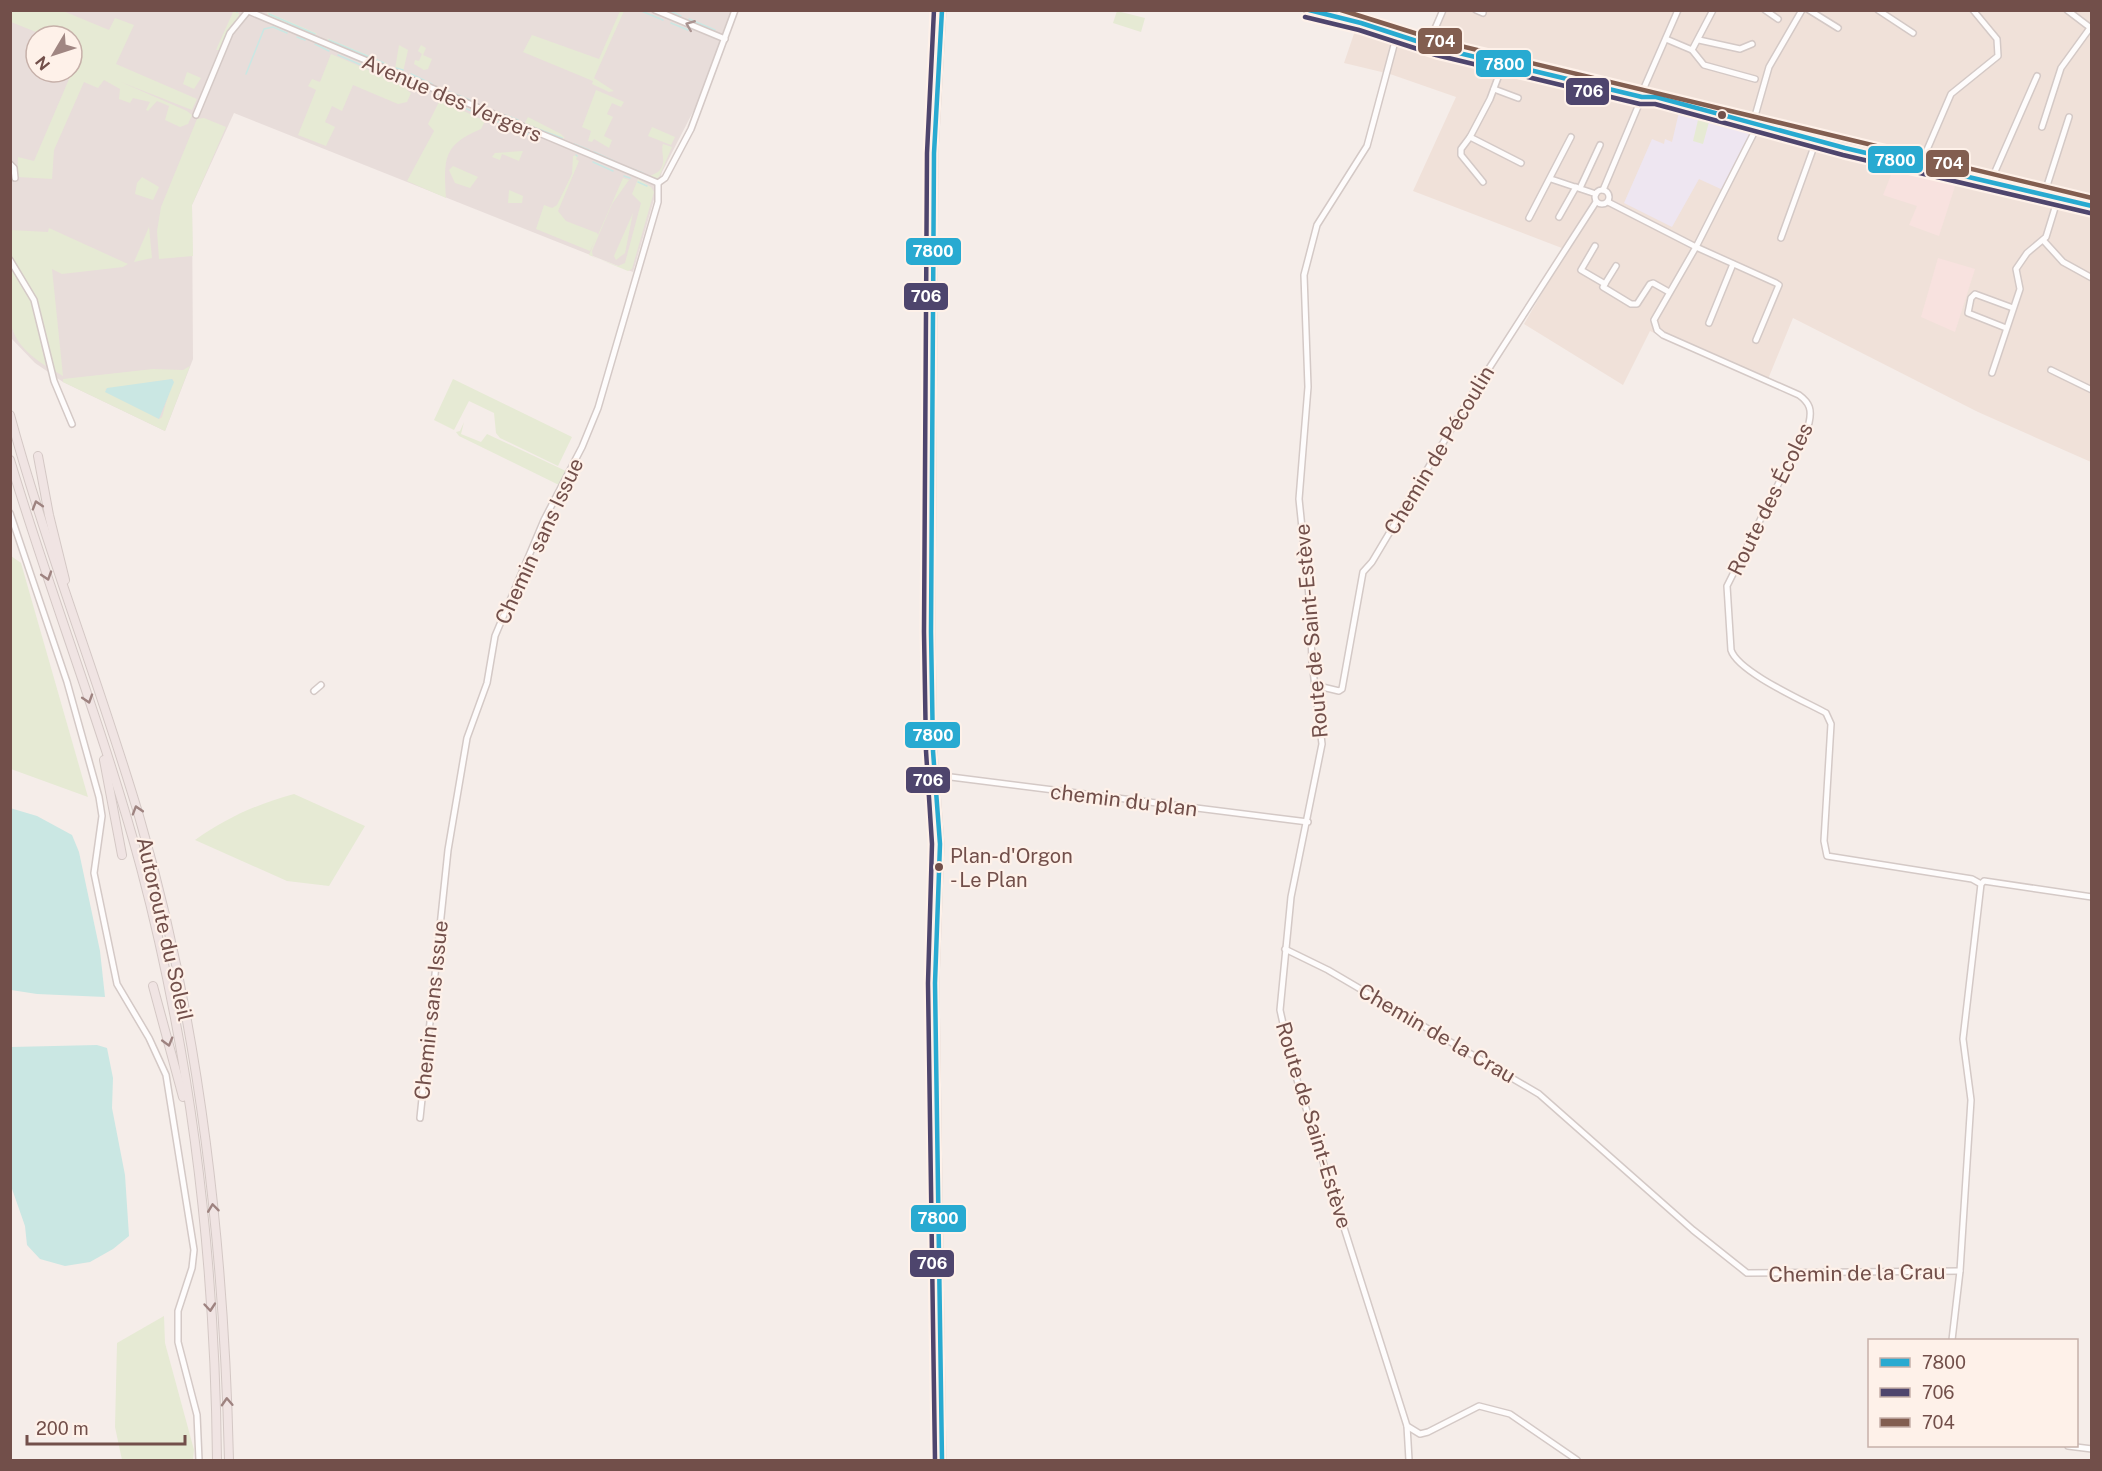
<svg xmlns="http://www.w3.org/2000/svg" width="2102" height="1471" viewBox="0 0 2102 1471" font-family="'Public Sans',sans-serif">
<style>
.residential{fill:#f0e1d9}
.commercial{fill:#f8e2df}
.industrial{fill:#e8ddda;fill-rule:evenodd}
.education{fill:#eee6f1}
.green{fill:#e6ead4;fill-rule:evenodd}
.water{fill:#cae7e3}
.lines{fill:none;stroke-linecap:round;stroke-linejoin:round}
.stream{stroke:#cae7e3;stroke-width:1.5}
.minor-casing{stroke:#d4c9c6;stroke-width:8}
.major-casing{stroke:#d4c8c5;stroke-width:9}
.highway-casing{stroke:#d4c8c5;stroke-width:10}
.minor{stroke:#fefcfc;stroke-width:5}
.major{stroke:#f1eae5;stroke-width:6}
.highway{stroke:#f0e4e3;stroke-width:8}
.bus-1-casing{stroke:#fef1e9;stroke-width:9}
.bus-2-casing{stroke:#fef1e9;stroke-width:9}
.bus-3-casing{stroke:#fef1e9;stroke-width:9}
.bus-1{stroke:#28aad1;stroke-width:4.5}
.bus-2{stroke:#4e456d;stroke-width:4.5}
.bus-3{stroke:#825e50;stroke-width:4.5}
.oneway{stroke:#aa9491}
.oneway2{stroke:#9e8380}
.bus-dot{fill:#724f4a;stroke:#fef1e9;stroke-width:2}
.labels{text-anchor:middle;dominant-baseline:central;stroke-width:4.5;stroke-linejoin:round;paint-order:stroke}
.bus-label{font-size:20px;fill:#724f4a;stroke:#fef1e9;text-anchor:start}
.street-label{font-size:21px;fill:#724f4a;stroke:#fef1e9}
.line-badge{stroke:#fef1e9;stroke-width:2}
.badge-label{font-size:16px;text-anchor:middle;font-weight:bold;fill:#fff}
</style>
<rect width="100%" height="100%" fill="#f5ede9"/>
<!-- residential -->
<path class="residential" d="M1439 11H2091V462L1978 412 1793 318 1766 384 1650 331 1623 385 1524 324 1567 250 1413 191 1456 97 1390 74 1344 63 1359 19 1425 39Z"/>
<!-- commercial -->
<g class="commercial">
<path d="M1895 165 1957 180 1939 236 1909 225 1917 206 1883 195Z"/>
<path d="M1938 258 1975 269 1955 332 1921 317Z"/>
</g>
<!-- industrial -->
<path class="industrial" d="M11 11H733L697 104 662 172 633 272 234 113 192 205 193 359 165 431 63 382 35 363 11 338ZM36 36H72V72H36Z"/>
<!-- education -->
<path class="education" d="M1679 112 1750 131 1745 148 1723 190 1699 179 1672 227 1624 203 1652 139 1664 144 1665 139 1672 142Z"/>
<!-- green -->
<g class="green">
<path d="M10 11H63L109 30 115 18 134 25 116 64 197 99 192 110 121 82 187 111 192 115 188 124 180 127 165 120 169 106 157 101 148 111 146 110 150 102 133 98 130 103 119 99 120 89 104 80 98 88 84 82 54 150 52 179 17 177 18 157 34 161 75 65 72 64V36H46L11 22Z"/>
<path d="M230 11H238L240 17 231 25 219 50H216L233 12Z"/>
<path d="M620 11H624L594 78 614 91 609 92 592 84 593 81 523 52 532 35 599 59Z"/>
<path d="M1117 11 1145 18 1141 32 1113 23Z"/>
<path d="M267 12 316 33 317 34 313 35 268 17Z"/>
<path d="M327 38 386 63 387 64 383 65 330 43Z"/>
<path d="M399 45 408 50 403 72 395 69Z"/>
<path d="M421 45 426 48 423 55 432 59 428 69 424 70 414 64 415 60 419 61 422 54 418 51Z"/>
<path d="M331 54 408 87 407 90 411 93 407 102 398 104 353 85 342 111 332 106 325 122 335 127 326 146 298 135 316 90 308 86 312 79 320 82Z"/>
<path d="M187 72 201 78 194 89 183 84Z"/>
<path d="M596 90 624 102 621 107 612 103 607 114 613 117 604 136 612 140 609 148 594 139 592 142 588 141 591 131 582 127Z"/>
<path d="M440 100 485 121 481 129C442 145 444 160 446 198L407 181 434 131 428 124Z"/>
<path d="M528 117 561 134 565 138 558 139 524 124Z"/>
<path d="M204 118 226 127 192 205 193 256 159 259 157 231 161 207 197 119Z"/>
<path d="M1698 120 1709 122 1703 144 1693 141Z"/>
<path d="M652 127 675 137 671 145 648 136Z"/>
<path d="M663 144 672 147 659 177 655 179 649 177C651 175 655 174 658 172 668 164 660 152 663 144Z"/>
<path d="M523 151 519 161 502 154 500 160 492 157 495 153Z"/>
<path d="M578 155 576 159 579 161 558 211 566 221 597 233 598 235 623 178 629 180 612 204 592 251 593 257 618 266 625 263 641 203 632 194 638 179 651 187 654 192 632 269 628 271 589 255 596 238 590 251 536 229 544 205 552 208 557 205 572 174 573 156Z"/>
<path d="M453 166 478 177 470 188 455 183 449 170Z"/>
<path d="M142 177 159 187 153 200 135 194 137 183Z"/>
<path d="M509 190 523 196 522 203H508Z"/>
<path d="M633 213 625 253 616 260 614 256Z"/>
<path d="M149 227 152 258 134 262Z"/>
<path d="M49 228 128 264 123 267 62 274 52 269 63 376 53 370 36 297 15 269 12 257 10 230 48 232Z"/>
<path d="M10 267 30 296 46 366C0 336 11 316 10 267Z"/>
<path d="M190 366 165 431 63 382V379L153 369 183 370ZM173 379 162 417 159 419 105 389Z"/>
<path d="M453 379 572 437 558 466 500 438 496 433 494 413 469 401 454 430 434 420Z"/>
<path d="M464 422 461 434 481 442 487 434 568 472 561 486 459 436 456 432 460 431Z"/>
<path d="M11 556 21 563 88 797 11 769Z"/>
<path d="M294 794 365 826 329 886 287 881 195 840C226 818 257 804 294 794Z"/>
<path d="M164 1316 165 1343 194 1450 193 1460H122L115 1427 117 1343Z"/>
</g>
<!-- water -->
<g class="water">
<path d="M172 379 174 382 159 419 105 392 107 388Z"/>
<path d="M10 808 37 816 72 835 79 852 100 951 105 997 37 994 11 990Z"/>
<path d="M97 1045 107 1048 113 1078 112 1108 125 1175 129 1236 113 1249 90 1262 65 1266 40 1259 27 1245 25 1226 11 1186V1047Z"/>
</g>
<g class="lines">
<!-- stream -->
<g class="stream">
<path d="M234 10 237 12"/>
<path d="M639 10 663 20"/>
<path d="M668 10 681 16"/>
<path d="M269 14 315 34"/>
<path d="M689 19 715 30"/>
<path d="M671 23 688 30"/>
<path d="M297 37 305 40"/>
<path d="M329 40 384 63"/>
<path d="M315 44 329 51"/>
<path d="M338 55 408 85"/>
<path d="M396 68 403 70"/>
<path d="M246 74 264 29 273 27 287 33"/>
<path d="M411 74 432 84"/>
<path d="M443 89 470 100"/>
<path d="M433 95 535 137"/>
<path d="M505 115 518 120"/>
<path d="M525 124 562 138"/>
<path d="M574 144 589 150"/>
<path d="M594 152 616 162"/>
<path d="M576 155 577 156"/>
<path d="M593 162 613 171"/>
<path d="M630 168 643 173"/>
<path d="M624 176 630 178"/>
<path d="M638 182 647 186"/>
</g>
<!-- minor casing -->
<g class="minor-casing">
<g id="minor">
<path d="M246 10 658 183"/>
<path d="M655 10 725 39"/>
<path d="M1476 10 1483 13"/>
<path d="M1765 10 1778 19"/>
<path d="M1809 10 1838 28"/>
<path d="M1878 10 1913 33"/>
<path d="M2067 10 2092 29"/>
<path d="M1397 34 1367 146 1317 225 1304 275 1308 387 1299 499 1310 606 1312 662 1322 744 1291 897 1280 1010 1292 1064 1407 1426 1420 1434 1428 1432 1479 1406 1510 1414 1577 1460"/>
<path d="M1666 39 1692 50 1713 10"/>
<path d="M1699 40 1740 49 1752 44"/>
<path d="M1428 45 1443 10"/>
<path d="M1692 50 1704 65 1755 79"/>
<path d="M1503 64 1490 99 1470 137 1521 163"/>
<path d="M1494 89 1518 98"/>
<path d="M1640 97 1678 10"/>
<path d="M196 115 230 33 248 11"/>
<path d="M1753 123 1769 67 1802 10"/>
<path d="M1758 125 1696 247 1654 320 1657 330 1663 335 1799 395C1810 403 1812 410 1809 423L1727 586 1731 650C1738 672 1804 701 1826 713L1831 724 1824 841 1827 856 1972 879 1981 884"/>
<path d="M2042 127 2061 68 2090 28"/>
<path d="M1470 137 1461 149V155L1483 182"/>
<path d="M10 164 14 168 15 178"/>
<path d="M1920 166 1951 94 1998 56 1997 39 1973 10"/>
<path d="M1551 179 1596 194"/>
<path d="M658 183 665 178 691 129 735 10"/>
<path d="M1990 183 2037 76"/>
<path d="M1580 188 1600 145"/>
<circle cx="1602" cy="197" r="7"/>
<path d="M1603 190 1642 97"/>
<path d="M2044 195 2069 117"/>
<path d="M1608 202 1696 247 1776 283 1779 285 1756 340"/>
<path d="M1559 217 1576 187"/>
<path d="M1529 218 1571 137"/>
<path d="M1781 238 1816 141"/>
<path d="M2043 240 2063 262 2092 278"/>
<path d="M1595 246 1581 270 1605 284"/>
<path d="M10 260 34 300 54 381 72 424"/>
<path d="M1616 266 1603 287 1631 304H1637L1650 284 1653 283 1669 292"/>
<path d="M1709 323 1733 264"/>
<path d="M2006 328 1968 313 1971 298 1975 294 2013 308"/>
<path d="M2051 370 2092 390"/>
<path d="M1992 373 2020 289 2016 269 2027 253 2046 237 2058 198"/>
<path d="M10 513 67 682 99 797 102 816 94 873 117 984 149 1038 166 1075 194 1250 192 1268 178 1311V1342L197 1415 199 1460"/>
<path d="M1314 685 1339 691 1342 689 1363 572 1372 562 1468 401 1596 202"/>
<path d="M314 691 321 685"/>
<path d="M935 775 1308 822"/>
<path d="M1285 949 1328 970 1539 1094 1693 1230 1747 1273 1960 1271"/>
<path d="M420 1118 448 850 467 738 487 683 495 636 544 520 582 447 598 408 658 202V183"/>
<path d="M1952 1340 1960 1271 1971 1100 1963 1039 1981 884 1984 881 2092 897"/>
<path d="M1407 1426 1409 1460"/>
<path d="M2068 1446 2092 1449"/>
</g>
</g>
<!-- major casing -->
<g class="major-casing">
<g id="major">
<path d="M942 10 934 153 931 632 933 751 940 844 935 983 942 1460"/>
<path d="M1307 10 1361 23 1438 48 2092 206"/>
<path d="M1667 99 1744 119 1752 123"/>
</g>
</g>
<!-- highway casing -->
<g class="highway-casing">
<g id="highway">
<path d="M10 415C47 551 99 681 139 816 200 1024 224 1244 229 1460"/>
<path d="M38 456 49 515 65 580"/>
<path d="M10 460C51 597 104 730 141 868 192 1060 215 1262 217 1460"/>
<path d="M104 760 122 855"/>
<path d="M153 986 183 1097"/>
</g>
</g>
<!-- minor -->
<use href="#minor" class="minor"/>
<!-- major -->
<use href="#major" class="major"/>
<!-- highway -->
<use href="#highway" class="highway"/>
<!-- bus-1 casing -->
<g class="bus-1-casing">
<g id="bus-1">
<path d="M942 10 934 153 931 632 933 751 940 844 935 983 942 1460"/>
<path d="M1309 10 1361 23 1438 48 1642 97H1656L1845 148 2092 206"/>
</g>
</g>
<!-- bus-2 casing -->
<g class="bus-2-casing">
<g id="bus-2">
<path d="M934 10 927 153 924 632 926 751 932 844 928 983 935 1460"/>
<path d="M1305 17 1359 30 1436 55 1640 104H1655L1843 155 2090 213"/>
</g>
</g>
<!-- bus-3 casing -->
<g class="bus-3-casing">
<path id="bus-3" d="M1341 10 1440 41 2092 198"/>
</g>
<!-- bus-1 -->
<use href="#bus-1" class="bus-1"/>
<!-- bus-2 -->
<use href="#bus-2" class="bus-2"/>
<!-- bus-3 -->
<use href="#bus-3" class="bus-3"/>
</g>
<!-- one-way arrows -->
<defs><path id="oneway-chevron" d="M-2-3.5L2.5 0L-2 3.5" fill="none" stroke-width="1.6" stroke-linecap="round" stroke-linejoin="round" transform="scale(1.5)"/></defs>
<use class="oneway" href="#oneway-chevron" transform="translate(690 25) rotate(-158)"/>
<g class="oneway2">
<use href="#oneway-chevron" transform="translate(37 505) rotate(-107)"/>
<use href="#oneway-chevron" transform="translate(47 576) rotate(72)"/>
<use href="#oneway-chevron" transform="translate(88 699) rotate(72)"/>
<use href="#oneway-chevron" transform="translate(137 810) rotate(-107)"/>
<use href="#oneway-chevron" transform="translate(168 1042) rotate(74)"/>
<use href="#oneway-chevron" transform="translate(213 1208) rotate(-97)"/>
<use href="#oneway-chevron" transform="translate(210 1307) rotate(85)"/>
<use href="#oneway-chevron" transform="translate(227 1402) rotate(-93)"/>
</g>
<!-- markers -->
<g class="bus-dot">
<circle cx="1722" cy="115" r="5"/>
<circle cx="939" cy="867" r="5"/>
</g>
<g class="labels">
<!-- bus labels -->
<g class="bus-label">
<text x="950" y="856">Plan-d'Orgon<tspan x="950" dy="24">- Le Plan</tspan></text>
</g>
<!-- street labels -->
<g class="street-label">
<text transform="translate(452 98) rotate(23)">Avenue des Vergers</text>
<text transform="translate(1439 450) rotate(-59)">Chemin de Pécoulin</text>
<text transform="translate(1770 499) rotate(-64)">Route des Écoles</text>
<text transform="translate(539 541) rotate(-65)">Chemin sans Issue</text>
<text transform="translate(1311 631) rotate(-95)">Route de Saint-Estève</text>
<text transform="translate(1124 800) rotate(7)">chemin du plan</text>
<text transform="translate(165 929) rotate(77)">Autoroute du Soleil</text>
<text transform="translate(431 1010) rotate(-84)">Chemin sans Issue</text>
<text transform="translate(1437 1033) rotate(30)">Chemin de la Crau</text>
<text transform="translate(1314 1125) rotate(73)">Route de Saint-Estève</text>
<text transform="translate(1857 1273) rotate(-1)">Chemin de la Crau</text>
</g>
</g>
<g class="line-badge">
<rect x="1417" y="27" width="46" height="28" rx="6" fill="#825e50"/>
<rect x="1475" y="49" width="57" height="29" rx="6" fill="#28aad1"/>
<rect x="1565" y="77" width="45" height="29" rx="6" fill="#4e456d"/>
<rect x="1867" y="145" width="57" height="29" rx="6" fill="#28aad1"/>
<rect x="1925" y="149" width="45" height="29" rx="6" fill="#825e50"/>
<rect x="905" y="237" width="57" height="29" rx="6" fill="#28aad1"/>
<rect x="903" y="282" width="46" height="29" rx="6" fill="#4e456d"/>
<rect x="904" y="721" width="57" height="28" rx="6" fill="#28aad1"/>
<rect x="905" y="766" width="46" height="28" rx="6" fill="#4e456d"/>
<rect x="910" y="1204" width="57" height="29" rx="6" fill="#28aad1"/>
<rect x="909" y="1249" width="46" height="29" rx="6" fill="#4e456d"/>
</g>
<g class="badge-label">
<text x="1440" y="47">704</text>
<text x="1504" y="70">7800</text>
<text x="1588" y="97">706</text>
<text x="1895" y="166">7800</text>
<text x="1948" y="169">704</text>
<text x="933" y="257">7800</text>
<text x="926" y="302">706</text>
<text x="933" y="741">7800</text>
<text x="928" y="786">706</text>
<text x="938" y="1224">7800</text>
<text x="932" y="1269">706</text>
</g>
<!-- border -->
<rect width="2102" height="1471" fill="none" stroke="#724f4a" stroke-width="24"/>
<!-- legend -->
<rect x="1868" y="1339" width="210" height="108" fill="#fef1e9" stroke="#c6b0a9" stroke-width="1.5"/>
<rect x="1880" y="1358" width="30" height="9" fill="#28aad1" stroke="#c6b0a9" stroke-width="1.5"/>
<text x="1922" y="1369" font-size="18" fill="#724f4a">7800</text>
<rect x="1880" y="1388" width="30" height="9" fill="#4e456d" stroke="#c6b0a9" stroke-width="1.5"/>
<text x="1922" y="1399" font-size="18" fill="#724f4a">706</text>
<rect x="1880" y="1418" width="30" height="9" fill="#825e50" stroke="#c6b0a9" stroke-width="1.5"/>
<text x="1922" y="1429" font-size="18" fill="#724f4a">704</text>
<!-- north arrow -->
<g transform="translate(54 54) rotate(231)"><circle r="28" fill="#fef1e9" stroke="#c6b0a9" stroke-width="1.5"/>
<path d="M0-4.5L10 22L0 15L-10 22Z" fill="#a08682"/>
<text y="-9" font-size="16" font-weight="bold" text-anchor="middle" fill="#724f4a">N</text>
</g>
<!-- scale -->
<path d="M27 1435v9h158v-9" fill="none" stroke="#724f4a" stroke-width="3"/>
<text x="36" y="1435" font-size="18" fill="#724f4a" stroke="#fef1e9" stroke-width="4.5" paint-order="stroke">200 m</text>
</svg>
